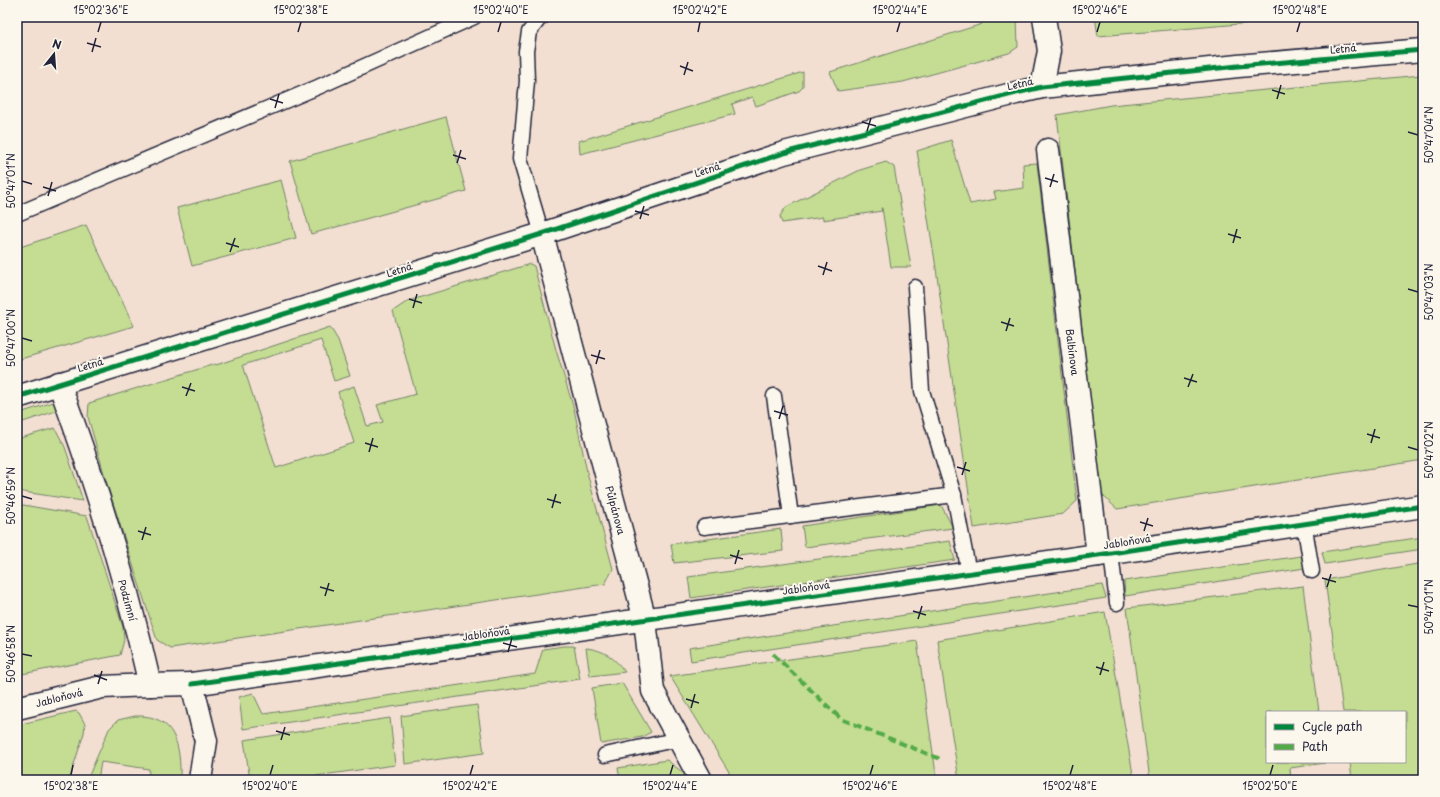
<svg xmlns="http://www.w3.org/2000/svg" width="1440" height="797" viewBox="0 0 1440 797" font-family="'Playpen Sans',sans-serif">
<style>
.green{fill:#c4dd93;stroke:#738067}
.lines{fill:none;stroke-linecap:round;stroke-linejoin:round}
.lane-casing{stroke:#22223b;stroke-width:17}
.street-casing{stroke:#22223b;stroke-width:25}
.secondary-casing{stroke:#22223b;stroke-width:25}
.lane{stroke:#fbf7ec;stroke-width:14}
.street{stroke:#fbf7ec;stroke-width:22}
.secondary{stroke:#fbf7ec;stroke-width:22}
.quiet{stroke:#53aa46;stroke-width:4;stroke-dasharray:8 4;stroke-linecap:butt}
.cycleway-casing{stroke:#fbf7ec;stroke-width:8}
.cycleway{stroke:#00873e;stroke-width:5}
.ticks{fill:none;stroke:#22223b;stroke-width:1.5}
.labels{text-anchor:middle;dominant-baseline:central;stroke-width:4;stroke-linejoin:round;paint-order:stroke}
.street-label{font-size:10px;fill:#22223b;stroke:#fbf7ec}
.neatline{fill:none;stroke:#22223b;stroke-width:1.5}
.ticks-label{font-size:10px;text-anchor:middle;fill:#22223b}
</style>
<rect width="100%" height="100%" fill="#f2dfd1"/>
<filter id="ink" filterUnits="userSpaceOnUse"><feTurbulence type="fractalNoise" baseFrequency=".025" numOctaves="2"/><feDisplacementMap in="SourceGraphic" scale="8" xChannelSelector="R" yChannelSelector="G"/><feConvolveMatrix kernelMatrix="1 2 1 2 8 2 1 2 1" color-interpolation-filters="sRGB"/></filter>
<g filter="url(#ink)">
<!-- green -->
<g class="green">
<path d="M980 17H1017L1018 47 1009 53 903 82 838 91 830 72 982 24Z"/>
<path d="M1095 17H1323L1098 36Z"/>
<path d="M803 72V87L799 91 756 106 752 97 732 104 735 114 580 154 579 141Z"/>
<path d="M1421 75 1423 91V460L1117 509 1101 494 1057 115 1111 105Z"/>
<path d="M446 117 466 191 311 234 290 161Z"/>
<path d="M951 140 970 204 996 199 994 192 1024 188 1023 164 1037 163 1077 501 1063 514 974 528 934 255 917 151Z"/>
<path d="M886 162 894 167 911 267H891L882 208H881L882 211 823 220V217L782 223 780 216 786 207 860 170Z"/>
<path d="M281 180 296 238 192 266 177 208Z"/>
<path d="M86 225 134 326 17 360V248Z"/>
<path d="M530 264 534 266 556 350 574 409 587 472 613 569 605 584 170 648 157 640 107 484 88 417 89 403 215 364 216 365 330 327 338 340 350 376 334 381 321 340 243 365 276 468 354 443 338 392 354 386 367 426 383 422 377 405 416 394 393 311 408 301Z"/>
<path d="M59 400 62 409 17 424V414Z"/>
<path d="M55 428 65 447 83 501 17 491V439Z"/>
<path d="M17 504 87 516 123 627 124 640 120 655 17 675Z"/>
<path d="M941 505 953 528 805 547 802 526Z"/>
<path d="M781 529 783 551 674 563 671 544Z"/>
<path d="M1423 537V549L1325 564 1322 552Z"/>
<path d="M950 541 955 560 691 598 688 577Z"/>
<path d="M1301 556 1305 568 1125 596 1124 581Z"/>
<path d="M1423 563V775L1394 780H1352L1350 762H1405V712H1343L1325 580Z"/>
<path d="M1102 585 1106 598 691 661 689 648Z"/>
<path d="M1303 586 1319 712H1267V762L1325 763 1290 768 1291 780H1150L1127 608Z"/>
<path d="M1105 612 1134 780H959L937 640Z"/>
<path d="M917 641 936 774 940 780H734L670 676Z"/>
<path d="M564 646H574L580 679 243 729 239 697 253 693 263 714 535 674 543 649Z"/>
<path d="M586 648C604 650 614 657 625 672L590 676Z"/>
<path d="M622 683 651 732 642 737 601 744 592 688Z"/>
<path d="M477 705 484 753 405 764 401 716Z"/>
<path d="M76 711 79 713 85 724 84 733 69 780H17V725Z"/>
<path d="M135 716C176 714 181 747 180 780H148L149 769 101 762 98 780H87L109 729 118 720Z"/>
<path d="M390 718 395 765 286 780H250L244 740Z"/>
<path d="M667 760 692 780H620L618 768Z"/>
</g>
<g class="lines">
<!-- lane casing -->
<g class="lane-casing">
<g id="lane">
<path d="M17 214 318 87 474 17"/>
<path d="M542 234 520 159 527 81 526 51 529 32 539 19 542 17"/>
<path d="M915 287 922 391 954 495 969 573"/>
<path d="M774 396 791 516"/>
<path d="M1304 523 1312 571"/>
<path d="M704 527 954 495"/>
<path d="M1111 553 1117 603"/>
<path d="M605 755 679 739"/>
</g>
</g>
<!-- street casing -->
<g class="street-casing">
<g id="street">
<path d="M1042 87 1049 51 1044 17"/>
<path d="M1048 150 1098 555"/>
<path d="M542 234 645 620 653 691 701 780"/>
<path d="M59 383C95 481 127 583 150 685L192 684 206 741 200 780"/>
<path d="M192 684 1098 555 1423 506"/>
<path d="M17 708 102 687 150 685"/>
</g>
</g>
<!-- secondary casing -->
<g class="secondary-casing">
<path id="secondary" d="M17 397 542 234 784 153 1016 93 1042 87 1238 66 1423 50"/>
</g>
<!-- lane -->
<use href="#lane" class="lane"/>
<!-- street -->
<use href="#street" class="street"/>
<!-- secondary -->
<use href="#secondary" class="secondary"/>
<!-- quiet -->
<path class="quiet" d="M773 654 841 719 943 760"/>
<!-- cycleway casing -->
<g class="cycleway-casing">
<g id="cycleway">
<path d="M17 397 542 234 784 153 1016 93 1042 87 1238 66 1423 50"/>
<path d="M192 684 1098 555 1423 506"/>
</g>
</g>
<!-- cycleway -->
<use href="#cycleway" class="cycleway"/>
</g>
</g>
<!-- ticks -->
<path class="ticks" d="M98 32 101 22M298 32 301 22M498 32 501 22M698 32 700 22M897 32 900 22M1097 32 1100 22M1297 32 1300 22M87 43 101 47M92 52 96 38M680 66 693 71M684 75 688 62M1272 90 1285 94M270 99 283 103M1277 99 1281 85M275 108 279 94M862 122 876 126M867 131 871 118M1408 132 1418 135M453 155 466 159M457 163 461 150M1045 178 1058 182M22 181 32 184M43 187 56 191M1050 187 1054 174M48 196 52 182M635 211 649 215M640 219 644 206M1228 234 1241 238M226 243 239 247M1233 243 1237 229M230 252 235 238M818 266 832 271M823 275 827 262M1408 289 1418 292M409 299 422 303M413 308 417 294M1001 322 1014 326M1006 331 1010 318M22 338 32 341M591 355 605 359M596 364 600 350M1184 378 1197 382M182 387 195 391M1188 387 1193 374M186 396 191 383M774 411 788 415M779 419 783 406M1367 434 1380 438M365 443 378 447M1371 443 1375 429M1408 447 1418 450M369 452 373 438M957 467 970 471M962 475 966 462M22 496 32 499M547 499 561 503M552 508 556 494M1140 522 1153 526M138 531 151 535M1144 531 1148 518M142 540 146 527M730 555 743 559M735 564 739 550M1322 578 1336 582M320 587 334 591M1327 587 1331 574M325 596 329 583M1408 605 1418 607M913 611 926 615M918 619 922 606M503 643 517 647M508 652 512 638M22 654 32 656M1096 667 1109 671M94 675 107 680M1100 675 1104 662M98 684 102 671M686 699 699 703M691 708 695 694M276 731 290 735M281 740 285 727M71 775 73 765M270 775 273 765M470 775 473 765M670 775 673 765M870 775 873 765M1070 775 1073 765M1270 775 1273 765"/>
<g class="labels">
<!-- street labels -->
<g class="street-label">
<text transform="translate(1343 48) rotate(-5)">Letná</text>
<text transform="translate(1020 83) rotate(-13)">Letná</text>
<text transform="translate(707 169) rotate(-18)">Letná</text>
<text transform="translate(399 269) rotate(-18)">Letná</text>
<text transform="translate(1073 352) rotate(83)">Balbínova</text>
<text transform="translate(90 364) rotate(-17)">Letná</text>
<text transform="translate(616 510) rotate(75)">Půlpánova</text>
<text transform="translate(1127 541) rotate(-9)">Jabloňová</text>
<text transform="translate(806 587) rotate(-8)">Jabloňová</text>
<text transform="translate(128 600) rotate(74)">Podzimní</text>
<text transform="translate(486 633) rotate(-8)">Jabloňová</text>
<text transform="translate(59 697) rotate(-14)">Jabloňová</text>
</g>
</g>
<!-- margin -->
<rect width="1440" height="797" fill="none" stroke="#fbf7ec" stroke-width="44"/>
<!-- legend -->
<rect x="1266" y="711" width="140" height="52" fill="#fbf7ec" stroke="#a4a2a5"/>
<rect x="1274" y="724" width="20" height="6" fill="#00873e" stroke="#a4a2a5"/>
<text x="1302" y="731" font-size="12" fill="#22223b">Cycle path</text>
<rect x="1274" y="744" width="20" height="6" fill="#53aa46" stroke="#a4a2a5"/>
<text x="1302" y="751" font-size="12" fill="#22223b">Path</text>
<!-- north arrow -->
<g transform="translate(54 54) rotate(17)" stroke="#fbf7ec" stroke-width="3" paint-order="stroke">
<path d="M0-3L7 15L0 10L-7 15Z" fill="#22223b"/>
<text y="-6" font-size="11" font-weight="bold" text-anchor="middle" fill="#22223b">N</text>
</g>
<rect x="22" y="22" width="1396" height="753" class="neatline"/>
<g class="ticks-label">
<text x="101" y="14">15°02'36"E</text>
<text x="301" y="14">15°02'38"E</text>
<text x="501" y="14">15°02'40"E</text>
<text x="700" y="14">15°02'42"E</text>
<text x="900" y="14">15°02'44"E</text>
<text x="1100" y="14">15°02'46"E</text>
<text x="1300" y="14">15°02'48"E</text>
<text transform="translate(1429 135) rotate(-90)" y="4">50°47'04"N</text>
<text transform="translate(11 181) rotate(-90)" y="4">50°47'01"N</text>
<text transform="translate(1429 292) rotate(-90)" y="4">50°47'03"N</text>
<text transform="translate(11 338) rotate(-90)" y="4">50°47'00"N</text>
<text transform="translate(1429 450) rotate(-90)" y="4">50°47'02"N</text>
<text transform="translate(11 496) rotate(-90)" y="4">50°46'59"N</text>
<text transform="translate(1429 607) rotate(-90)" y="4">50°47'01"N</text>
<text transform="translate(11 654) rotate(-90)" y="4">50°46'58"N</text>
<text x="71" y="790">15°02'38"E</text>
<text x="270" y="790">15°02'40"E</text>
<text x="470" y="790">15°02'42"E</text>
<text x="670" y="790">15°02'44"E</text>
<text x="870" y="790">15°02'46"E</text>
<text x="1070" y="790">15°02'48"E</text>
<text x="1270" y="790">15°02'50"E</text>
</g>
</svg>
